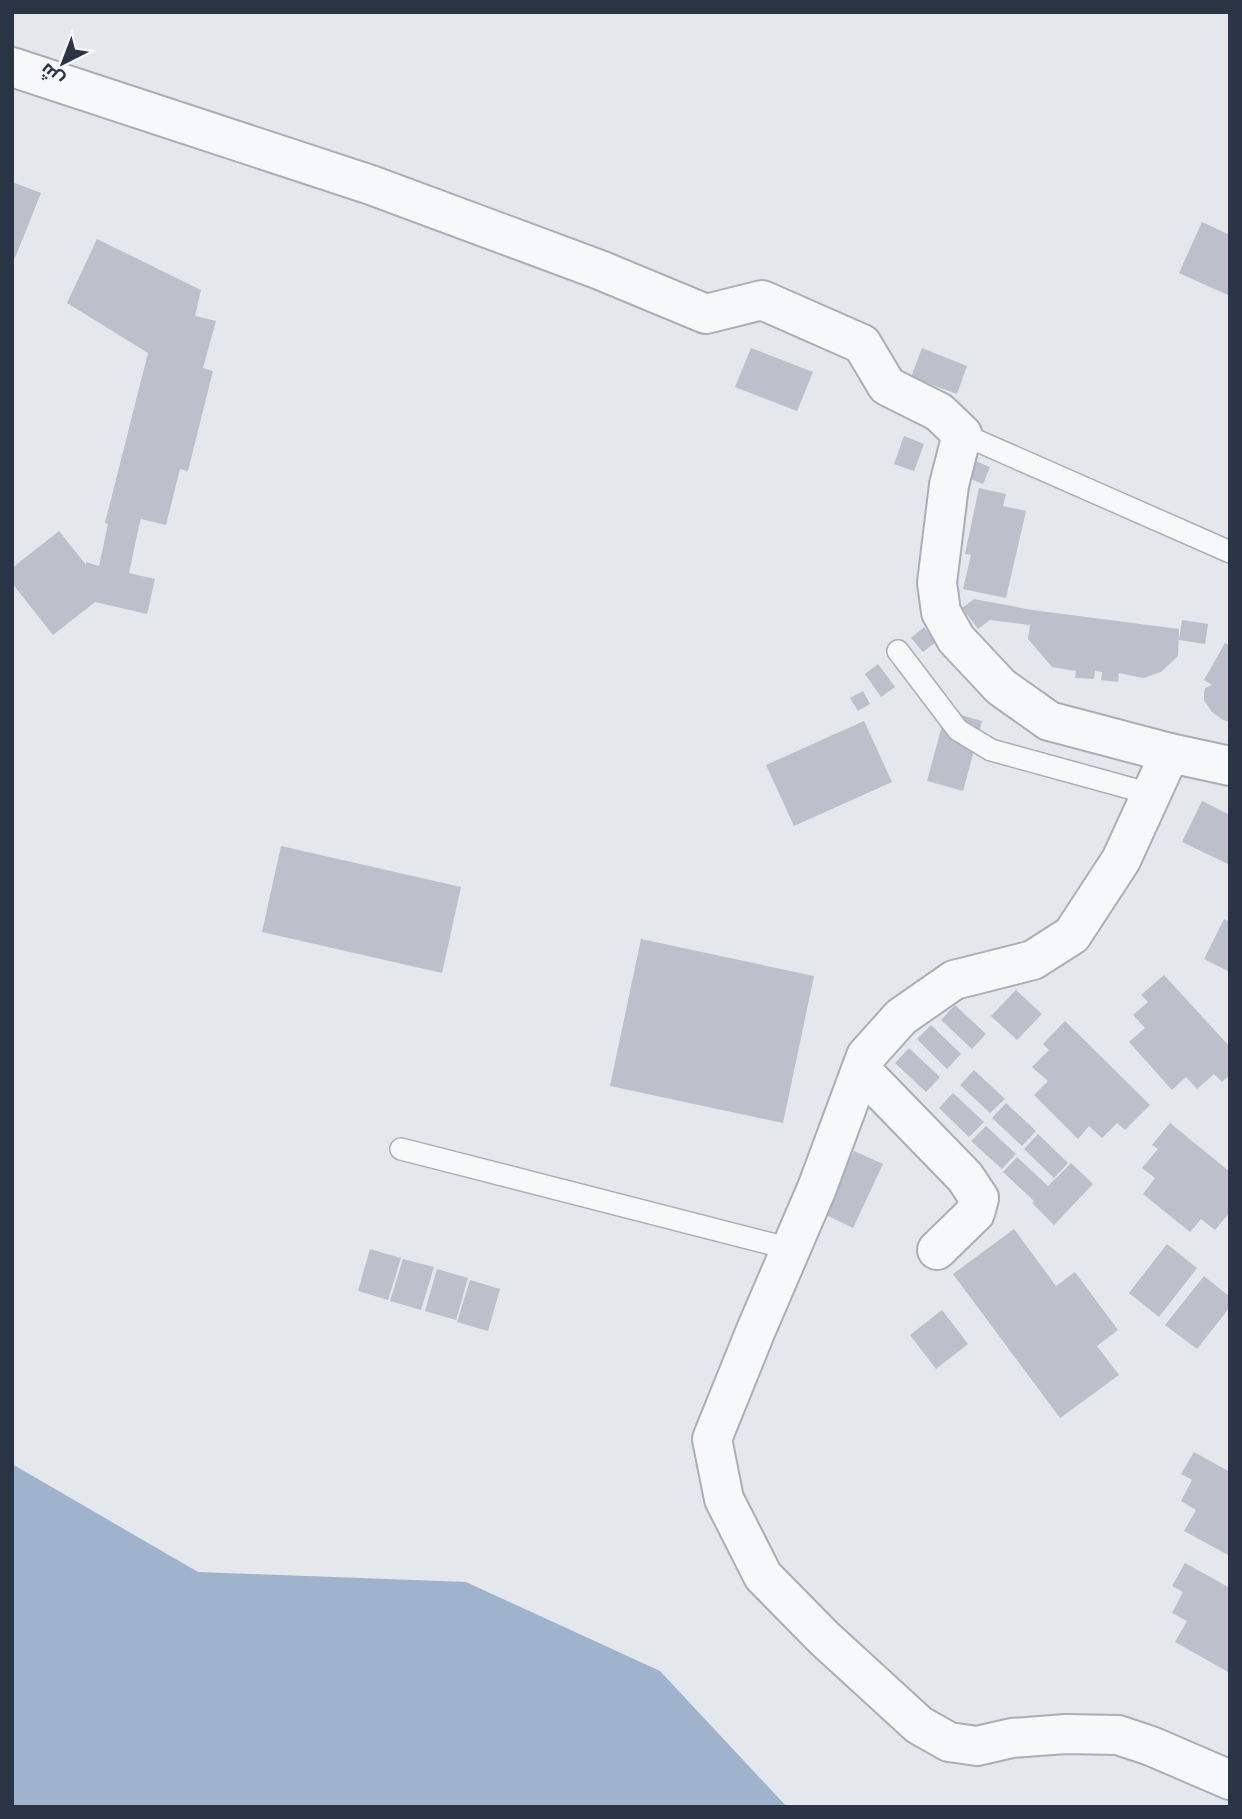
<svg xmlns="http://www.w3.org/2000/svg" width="1242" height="1819" viewBox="0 0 1242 1819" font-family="Commissioner,Cairo,sans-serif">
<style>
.water{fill:#9fb4cc}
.building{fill:#bbc0ca}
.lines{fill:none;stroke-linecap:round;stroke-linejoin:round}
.service-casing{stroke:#a9aeb7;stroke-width:24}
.minor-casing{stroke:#a9aeb7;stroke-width:42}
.service{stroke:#f7f8fa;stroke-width:21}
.minor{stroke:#f7f8fa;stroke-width:38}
</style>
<rect width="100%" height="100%" fill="#e4e7ec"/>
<!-- water -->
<path class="water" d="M12 1464 198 1572 466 1582 660 1671 787 1807H12Z"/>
<!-- building -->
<g class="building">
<path d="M12 182 41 193 15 258 12 257Z"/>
<path d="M1202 222 1230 235V296L1179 273Z"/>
<path d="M97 239 201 290 195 316 216 321 203 368 213 371 188 471 180 469 166 525 141 519 139 526 129 573 155 579 147 614 95 602 53 635 12 583V568L59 531 86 565V562L99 566 108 524 105 523 148 353 67 303Z"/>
<path d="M751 348 813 372 797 411 735 387Z"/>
<path d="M922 348 967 366 957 394 911 377Z"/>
<path d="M904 436 924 444 914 471 894 464Z"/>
<path d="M973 460 990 467 983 484 966 477Z"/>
<path d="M979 488 1006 494 1003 506 1026 511 1006 598 963 589 971 555 965 554Z"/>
<path d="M974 599 1032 610 1179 629 1178 656 1161 672 1143 678 1119 673 1118 682 1101 680 1102 672 1095 671 1094 679 1075 678 1076 671 1052 667 1028 639 1030 625 990 620 978 629 962 608Z"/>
<path d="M1182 620 1208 624 1205 644 1179 640Z"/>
<path d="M924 627 936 642 923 652 911 638Z"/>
<path d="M1225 643 1230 646V722L1223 720 1212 712 1204 700V693L1205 688 1212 685 1204 680Z"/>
<path d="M878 664 895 687 881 697 865 674Z"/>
<path d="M863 691 870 704 858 711 850 698Z"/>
<path d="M946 711 982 721 963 791 927 781Z"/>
<path d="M864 721 892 782 794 826 766 765Z"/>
<path d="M1202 801 1230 815V865L1182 842Z"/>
<path d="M281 846 461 887 442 973 262 932Z"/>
<path d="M1224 919 1230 922V972L1204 959Z"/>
<path d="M641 939 814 976 783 1123 610 1086Z"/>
<path d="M1164 975 1230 1047V1075L1222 1082 1214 1074 1197 1089 1186 1077 1172 1090 1129 1042 1145 1028 1133 1015 1148 1002 1141 995Z"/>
<path d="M1016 990 1042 1014 1017 1040 991 1016Z"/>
<path d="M955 1005 986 1034 972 1049 941 1020Z"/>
<path d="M1065 1021 1150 1105 1125 1130 1117 1123 1102 1138 1089 1126 1078 1139 1034 1095 1048 1081 1032 1067 1049 1050 1043 1044Z"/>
<path d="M931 1025 961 1054 947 1069 917 1039Z"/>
<path d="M909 1048 940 1077 926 1092 895 1063Z"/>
<path d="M974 1070 1005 1099 990 1113 960 1085Z"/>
<path d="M953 1093 984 1122 969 1137 939 1108Z"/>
<path d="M1006 1103 1036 1131 1022 1146 992 1118Z"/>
<path d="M1170 1123 1230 1172V1212L1215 1230 1201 1219 1190 1232 1143 1194 1155 1178 1142 1168 1158 1149 1152 1145Z"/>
<path d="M986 1126 1016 1154 1002 1169 971 1141Z"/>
<path d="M1038 1134 1068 1163 1054 1178 1024 1149Z"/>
<path d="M854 1151 883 1164 853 1228 824 1214Z"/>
<path d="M1017 1157 1048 1186 1071 1163 1093 1184 1054 1225 1032 1203 1034 1201 1003 1172Z"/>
<path d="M1014 1229 1056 1286 1075 1272 1118 1330 1097 1346 1119 1375 1060 1418 953 1274Z"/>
<path d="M1167 1244 1197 1268 1159 1317 1129 1293Z"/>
<path d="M370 1249 401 1258 388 1300 358 1291Z"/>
<path d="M403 1259 434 1267 421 1310 390 1301Z"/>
<path d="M437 1269 468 1278 456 1320 425 1311Z"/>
<path d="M1204 1276 1230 1297V1307L1197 1349 1165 1325Z"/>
<path d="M470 1280 500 1289 488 1331 457 1322Z"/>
<path d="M942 1310 968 1344 936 1369 910 1335Z"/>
<path d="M1194 1452 1230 1472V1556L1184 1531 1196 1510 1181 1501 1192 1480 1181 1474Z"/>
<path d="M1185 1563 1230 1588V1669L1228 1672 1175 1642 1187 1621 1172 1613 1183 1592 1172 1586Z"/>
</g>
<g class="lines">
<!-- service casing -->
<g class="service-casing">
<g id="service">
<path d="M962 434 1230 552"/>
<path d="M898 651 958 730 991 750 1151 794"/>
<path d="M401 1149 791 1249"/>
</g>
</g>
<!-- minor casing -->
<g class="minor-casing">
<g id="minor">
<path d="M12 67 371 185 600 270 706 314 762 300 862 344 887 386 939 412 962 434 949 485 937 583 941 612 956 639 1001 687 1049 721 1170 753 1230 766"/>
<path d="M1170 753 1121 860 1072 935 1033 960 954 980 901 1017 866 1056 817 1188 756 1330 712 1439 724 1499 763 1576 824 1638 919 1725 949 1742 977 1746 1012 1738 1066 1734 1118 1735 1151 1746 1230 1780"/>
<path d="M861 1070 965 1177 979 1198 975 1213 937 1250"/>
</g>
</g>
<!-- service -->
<use href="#service" class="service"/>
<!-- minor -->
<use href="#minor" class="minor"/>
</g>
<!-- border -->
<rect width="1242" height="1819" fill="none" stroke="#2b3445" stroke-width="28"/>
<!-- north arrow -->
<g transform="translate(63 63) rotate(222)" stroke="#f4f6f9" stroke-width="5" paint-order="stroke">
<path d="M0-5L12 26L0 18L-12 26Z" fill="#2b3445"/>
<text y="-10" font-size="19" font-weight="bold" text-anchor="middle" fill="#2b3445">ش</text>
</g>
</svg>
